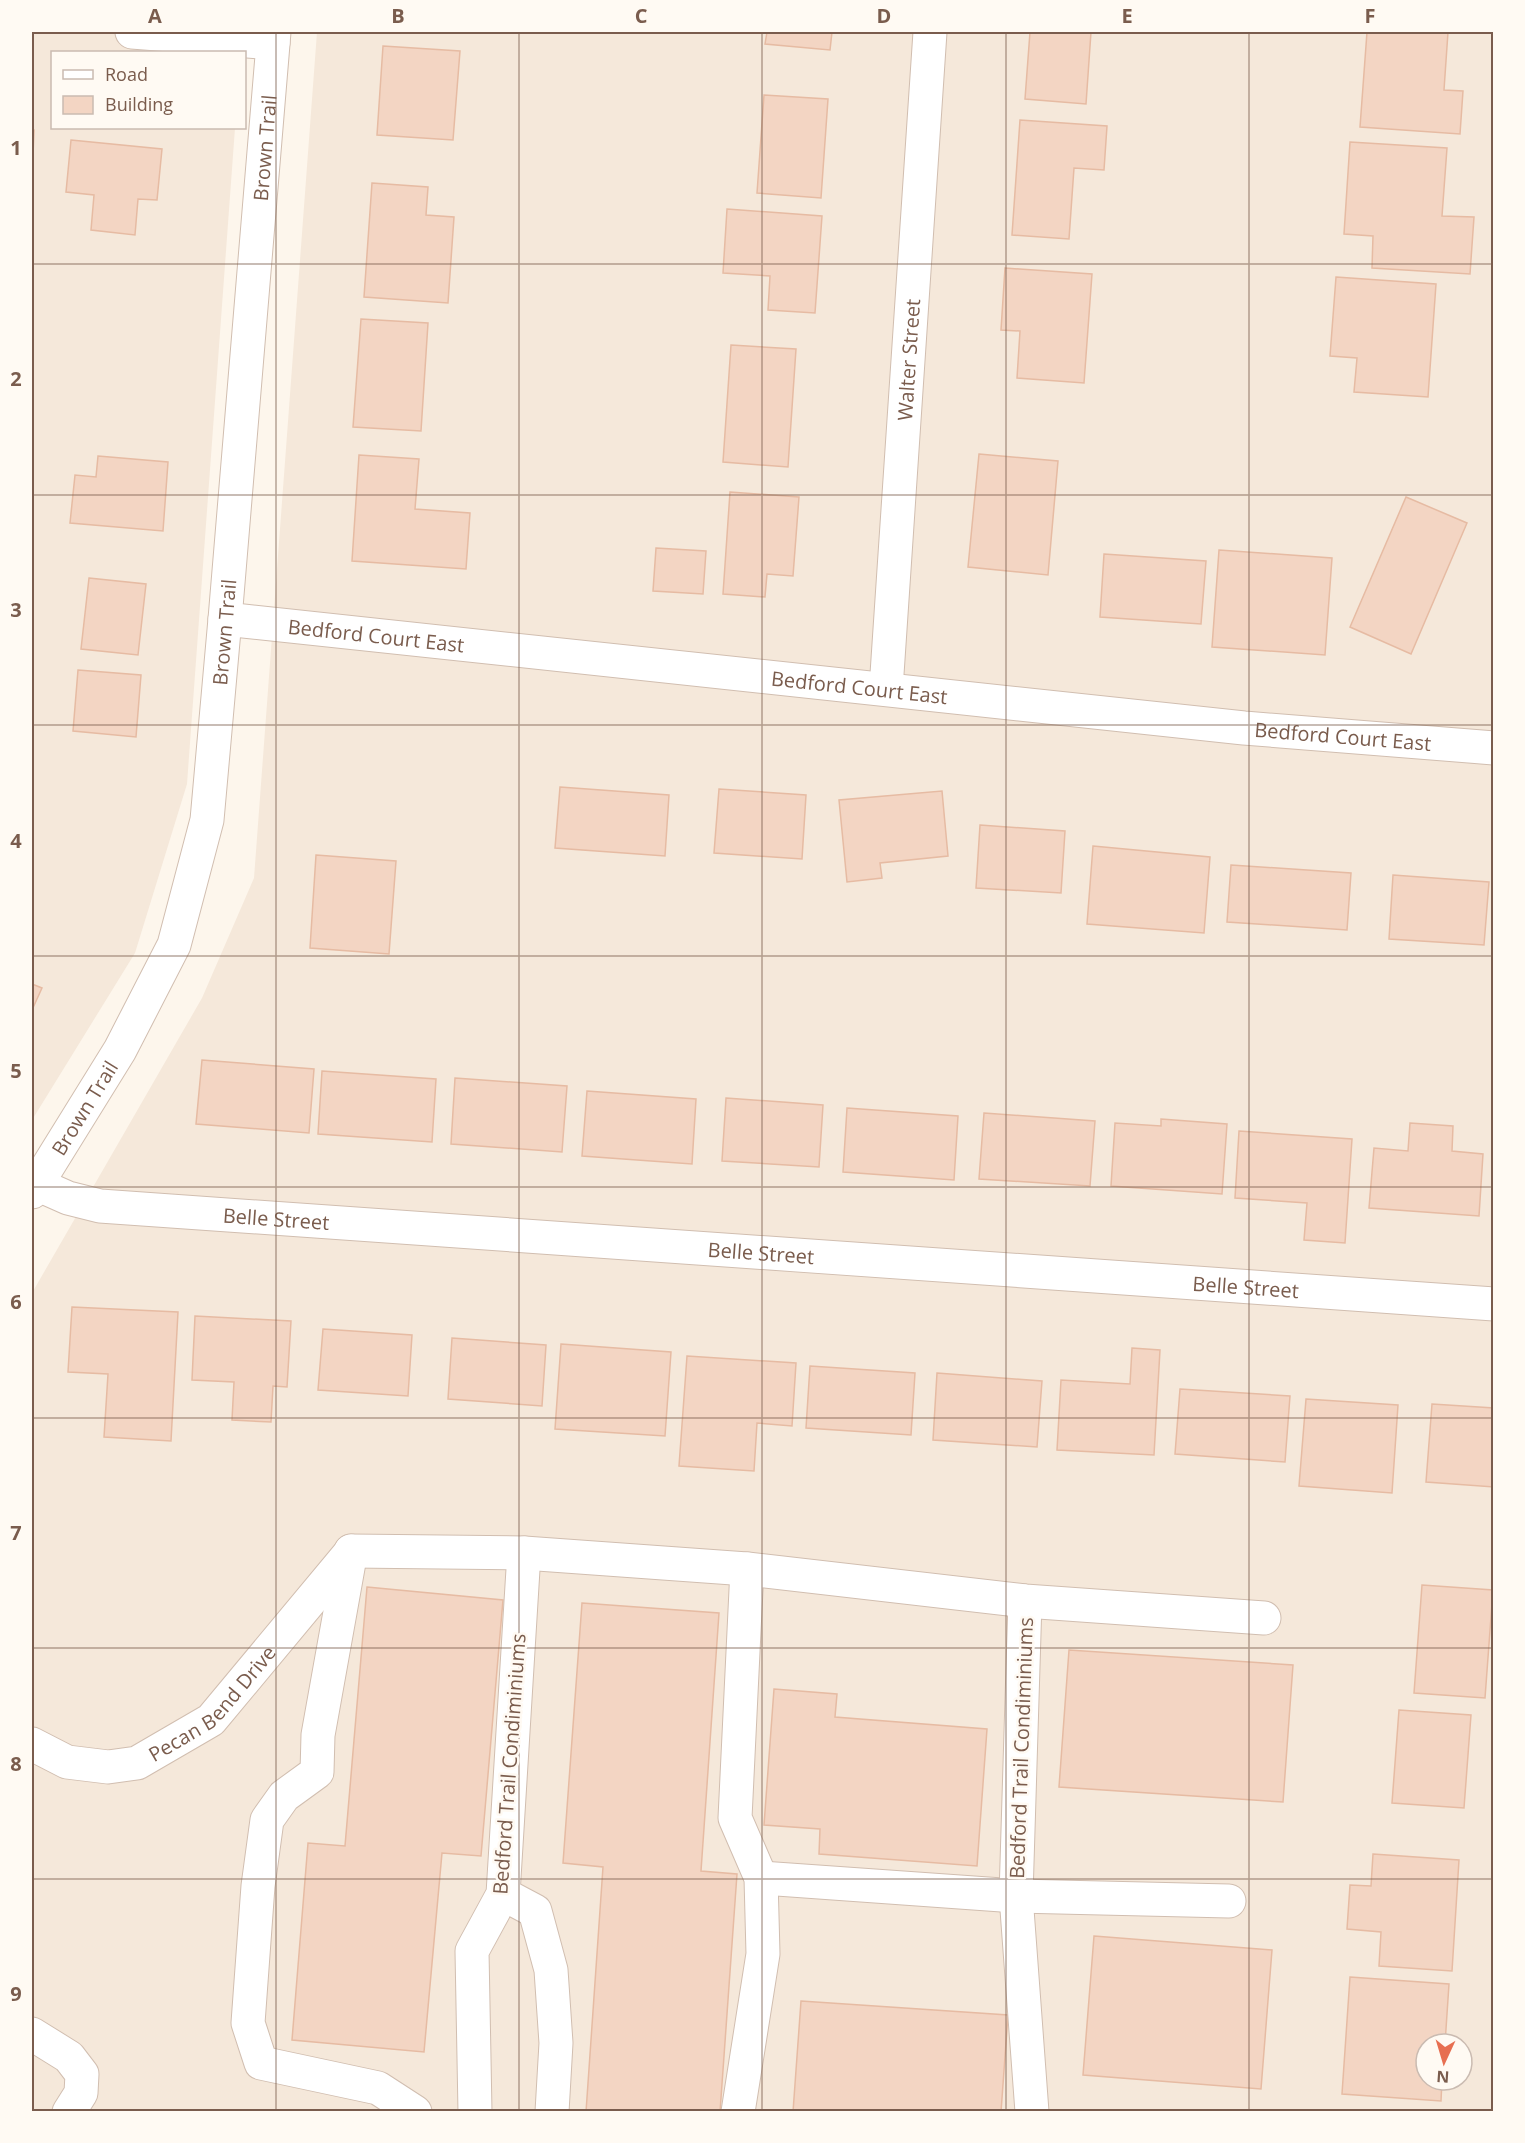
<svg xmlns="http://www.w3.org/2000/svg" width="1525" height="2143" viewBox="0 0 1525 2143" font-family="'Open Sans',sans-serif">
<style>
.residential{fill:#f5e8da;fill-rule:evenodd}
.building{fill:#f3d5c3;stroke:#e6bba3;stroke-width:1.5}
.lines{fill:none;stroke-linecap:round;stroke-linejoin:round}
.minor-casing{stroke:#d1beb0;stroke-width:35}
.minor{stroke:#fff;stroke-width:33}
.grid{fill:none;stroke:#7a5c4d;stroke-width:1.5;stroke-opacity:0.55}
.labels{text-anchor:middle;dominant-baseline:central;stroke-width:5;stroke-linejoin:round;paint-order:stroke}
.street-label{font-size:20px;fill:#7a5c4d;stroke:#fffaf3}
.neatline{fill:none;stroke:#7a5c4d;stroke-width:2}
.grid-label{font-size:20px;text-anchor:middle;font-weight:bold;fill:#7a5c4d}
</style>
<rect width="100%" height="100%" fill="#fdf6ec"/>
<!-- residential -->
<g class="residential">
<path d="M32 32H242L240 52H52V128H235L187 784 135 953 32 1120Z"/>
<path d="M317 32H1493V2111L32 2112V1293L202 998 254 878ZM1426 2044H1462V2080H1426Z"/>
</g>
<!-- building -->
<g class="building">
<path d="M767 32H832L830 50 765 44Z"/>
<path d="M1030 32H1091L1086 104 1025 99Z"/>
<path d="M1367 32H1448L1444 90 1463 91 1460 134 1360 127Z"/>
<path d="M383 46 460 51 453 140 377 135Z"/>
<path d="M764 95 828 99 821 198 757 193Z"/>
<path d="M1020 120 1107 126 1104 170 1074 168 1069 239 1012 235Z"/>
<path d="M32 129 34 130 32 180Z"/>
<path d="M71 140 162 149 157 200 138 199 135 235 91 230 94 195 66 192Z"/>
<path d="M1350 142 1447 148 1442 216 1474 217 1470 274 1372 268 1373 236 1344 234Z"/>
<path d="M372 183 428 187 426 215 454 217 448 303 364 297Z"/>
<path d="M727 209 822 216 815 313 768 310 770 276 723 273Z"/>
<path d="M1005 268 1092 274 1084 383 1017 378 1020 331 1001 330Z"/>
<path d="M1336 277 1436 284 1428 397 1354 392 1357 358 1330 356Z"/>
<path d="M361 319 428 323 421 431 353 427Z"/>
<path d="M731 345 796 349 788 467 723 462Z"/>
<path d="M979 454 1058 461 1048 575 968 567Z"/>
<path d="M359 455 419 459 415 509 470 513 466 569 352 561Z"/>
<path d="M98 456 168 462 163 531 70 523 75 475 96 477Z"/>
<path d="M730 492 799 497 793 576 767 574 765 597 723 594Z"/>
<path d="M1406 497 1467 523 1411 654 1350 627Z"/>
<path d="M656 548 706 551 703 594 653 591Z"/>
<path d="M1219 550 1332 558 1325 655 1212 647Z"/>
<path d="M1104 554 1206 561 1201 624 1100 617Z"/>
<path d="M89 578 146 584 138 655 81 649Z"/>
<path d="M78 670 141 675 136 737 73 731Z"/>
<path d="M560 787 669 795 665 856 555 848Z"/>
<path d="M719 789 806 795 802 859 714 853Z"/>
<path d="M942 791 948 856 880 863 882 878 847 882 839 800Z"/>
<path d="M980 825 1065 831 1061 893 976 888Z"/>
<path d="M1093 846 1210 857 1204 933 1087 924Z"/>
<path d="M316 855 396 861 389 954 310 948Z"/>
<path d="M1231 865 1351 873 1347 930 1227 922Z"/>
<path d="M1393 875 1489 882 1484 945 1389 939Z"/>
<path d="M32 984 42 988 32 1010Z"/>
<path d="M202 1060 314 1069 309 1133 196 1124Z"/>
<path d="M322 1071 436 1079 432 1142 318 1134Z"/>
<path d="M455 1078 567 1086 562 1152 451 1144Z"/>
<path d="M587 1091 696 1099 692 1164 582 1156Z"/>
<path d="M726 1098 823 1105 819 1167 722 1161Z"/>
<path d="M847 1108 958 1116 954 1180 843 1172Z"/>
<path d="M984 1113 1095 1121 1090 1186 979 1179Z"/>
<path d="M1161 1119 1227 1124 1222 1194 1111 1186 1115 1123 1161 1126Z"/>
<path d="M1410 1123 1453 1126 1452 1151 1483 1154 1479 1216 1369 1208 1374 1148 1408 1151Z"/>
<path d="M1239 1131 1352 1139 1345 1243 1304 1240 1307 1203 1235 1198Z"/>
<path d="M72 1307 178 1312 171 1441 104 1437 108 1374 68 1372Z"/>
<path d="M195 1316 291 1321 287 1387 273 1386 271 1422 232 1420 234 1382 192 1380Z"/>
<path d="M323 1329 412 1335 408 1396 318 1390Z"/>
<path d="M452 1338 546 1345 542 1406 448 1399Z"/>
<path d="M561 1344 671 1352 665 1436 555 1429Z"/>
<path d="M1132 1348 1160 1350 1154 1455 1057 1450 1061 1380 1130 1384Z"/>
<path d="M687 1356 796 1363 792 1426 757 1423 754 1471 679 1466Z"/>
<path d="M810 1366 915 1373 911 1435 806 1428Z"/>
<path d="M937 1373 1042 1381 1037 1447 933 1440Z"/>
<path d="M1180 1389 1290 1396 1285 1462 1175 1454Z"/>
<path d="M1306 1399 1398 1405 1392 1493 1299 1486Z"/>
<path d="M1432 1404 1494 1408V1487L1426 1482Z"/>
<path d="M1422 1585 1493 1590 1485 1698 1414 1693Z"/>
<path d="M367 1587 503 1600 481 1856 442 1853 424 2052 292 2040 308 1843 345 1846Z"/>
<path d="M582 1603 719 1613 701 1871 737 1874 720 2112H586L603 1867 563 1863Z"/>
<path d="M1069 1650 1293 1665 1283 1802 1059 1787Z"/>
<path d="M774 1689 837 1694 835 1717 987 1729 977 1866 819 1854 820 1829 764 1825Z"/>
<path d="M1399 1710 1471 1715 1464 1808 1392 1803Z"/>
<path d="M1373 1854 1459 1860 1452 1971 1379 1966 1381 1932 1347 1929 1350 1885 1371 1886Z"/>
<path d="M1094 1936 1272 1950 1261 2089 1083 2075Z"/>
<path d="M1350 1977 1449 1984 1445 2044H1426V2080H1442L1441 2101 1342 2094Z"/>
<path d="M801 2001 1008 2015 1001 2112H793Z"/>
</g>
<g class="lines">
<!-- minor casing -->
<g class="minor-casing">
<g id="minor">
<path d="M132 32 273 43"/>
<path id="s1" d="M225 619 1244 728 1494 748"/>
<path id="s2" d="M886 689 930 32"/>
<path id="s3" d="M32 1182 68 1198 100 1206 1494 1304"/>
<path id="s4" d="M32 1192 120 1050 174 945 207 820 225 619 274 32"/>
<path d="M351 1551 524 1553 747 1569 1025 1601 1264 1618"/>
<path d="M351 1551 318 1735 317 1772 284 1796 267 1820 258 1886 248 2023 261 2063 378 2088 415 2112"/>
<path d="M1025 1601 1016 1896 1032 2112"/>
<path id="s5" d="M32 1744 67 1762 108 1767 137 1763 211 1720 350 1553"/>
<path d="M761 1878 1016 1896 1229 1901"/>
<path d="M503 1894 535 1911 551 1970 556 2043 552 2112"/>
<path d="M32 2034 69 2057 82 2074 81 2093 69 2112"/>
<path d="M475 2112 472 1951 503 1894 524 1553"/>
<path d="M738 2112 763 1954 761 1878 735 1818 747 1569"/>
</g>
</g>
<!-- minor -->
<use href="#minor" class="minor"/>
</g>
<!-- grid -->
<path class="grid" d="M276 32V2112M519 32V2112M762 32V2112M1006 32V2112M1249 32V2112M32 264H1494M32 495H1494M32 725H1494M32 956H1494M32 1187H1494M32 1418H1494M32 1648H1494M32 1879H1494"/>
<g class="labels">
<!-- street labels -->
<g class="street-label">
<text stroke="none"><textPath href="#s4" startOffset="1089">Brown Trail</textPath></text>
<text stroke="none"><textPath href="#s2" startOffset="330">Walter Street</textPath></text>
<text stroke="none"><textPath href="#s4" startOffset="603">Brown Trail</textPath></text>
<text stroke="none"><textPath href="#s1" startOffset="152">Bedford Court East</textPath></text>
<text stroke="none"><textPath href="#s1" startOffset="638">Bedford Court East</textPath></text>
<text stroke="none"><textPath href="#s1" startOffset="1124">Bedford Court East</textPath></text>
<text stroke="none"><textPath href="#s4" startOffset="99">Brown Trail</textPath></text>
<text stroke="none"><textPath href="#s3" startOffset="249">Belle Street</textPath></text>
<text stroke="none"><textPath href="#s3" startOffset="735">Belle Street</textPath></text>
<text stroke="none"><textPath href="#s3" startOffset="1221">Belle Street</textPath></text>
<text stroke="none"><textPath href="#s5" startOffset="207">Pecan Bend Drive</textPath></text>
<text transform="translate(1021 1748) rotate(-88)">Bedford Trail Condiminiums</text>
<text transform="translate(509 1764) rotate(-86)">Bedford Trail Condiminiums</text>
</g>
</g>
<!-- border -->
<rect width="1525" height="2143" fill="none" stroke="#fffaf3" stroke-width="66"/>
<!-- legend -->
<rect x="51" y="51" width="195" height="78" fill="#fffaf3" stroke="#cabbb1" stroke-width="1.5"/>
<rect x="63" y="70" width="30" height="9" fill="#ffffff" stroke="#cabbb1" stroke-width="1.5"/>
<text x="105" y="81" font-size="18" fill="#7a5c4d">Road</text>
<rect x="63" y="96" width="30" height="18" fill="#f3d5c3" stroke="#cabbb1" stroke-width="1.5"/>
<text x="105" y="111" font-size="18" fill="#7a5c4d">Building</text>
<!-- north arrow -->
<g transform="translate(1444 2062) rotate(184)"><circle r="28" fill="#fffaf3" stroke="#cabbb1" stroke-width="1.5"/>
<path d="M0-4.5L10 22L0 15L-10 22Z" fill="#e76f51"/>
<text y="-9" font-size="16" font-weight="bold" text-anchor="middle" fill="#7a5c4d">N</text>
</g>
<rect x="33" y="33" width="1459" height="2077" class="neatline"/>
<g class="grid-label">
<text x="155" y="23">A</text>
<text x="398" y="23">B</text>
<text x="641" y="23">C</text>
<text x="884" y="23">D</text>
<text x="1127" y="23">E</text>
<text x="1370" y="23">F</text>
<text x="16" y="155">1</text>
<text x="16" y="386">2</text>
<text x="16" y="617">3</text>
<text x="16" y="848">4</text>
<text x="16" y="1078">5</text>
<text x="16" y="1309">6</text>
<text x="16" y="1540">7</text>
<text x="16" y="1771">8</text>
<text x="16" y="2001">9</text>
</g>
</svg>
